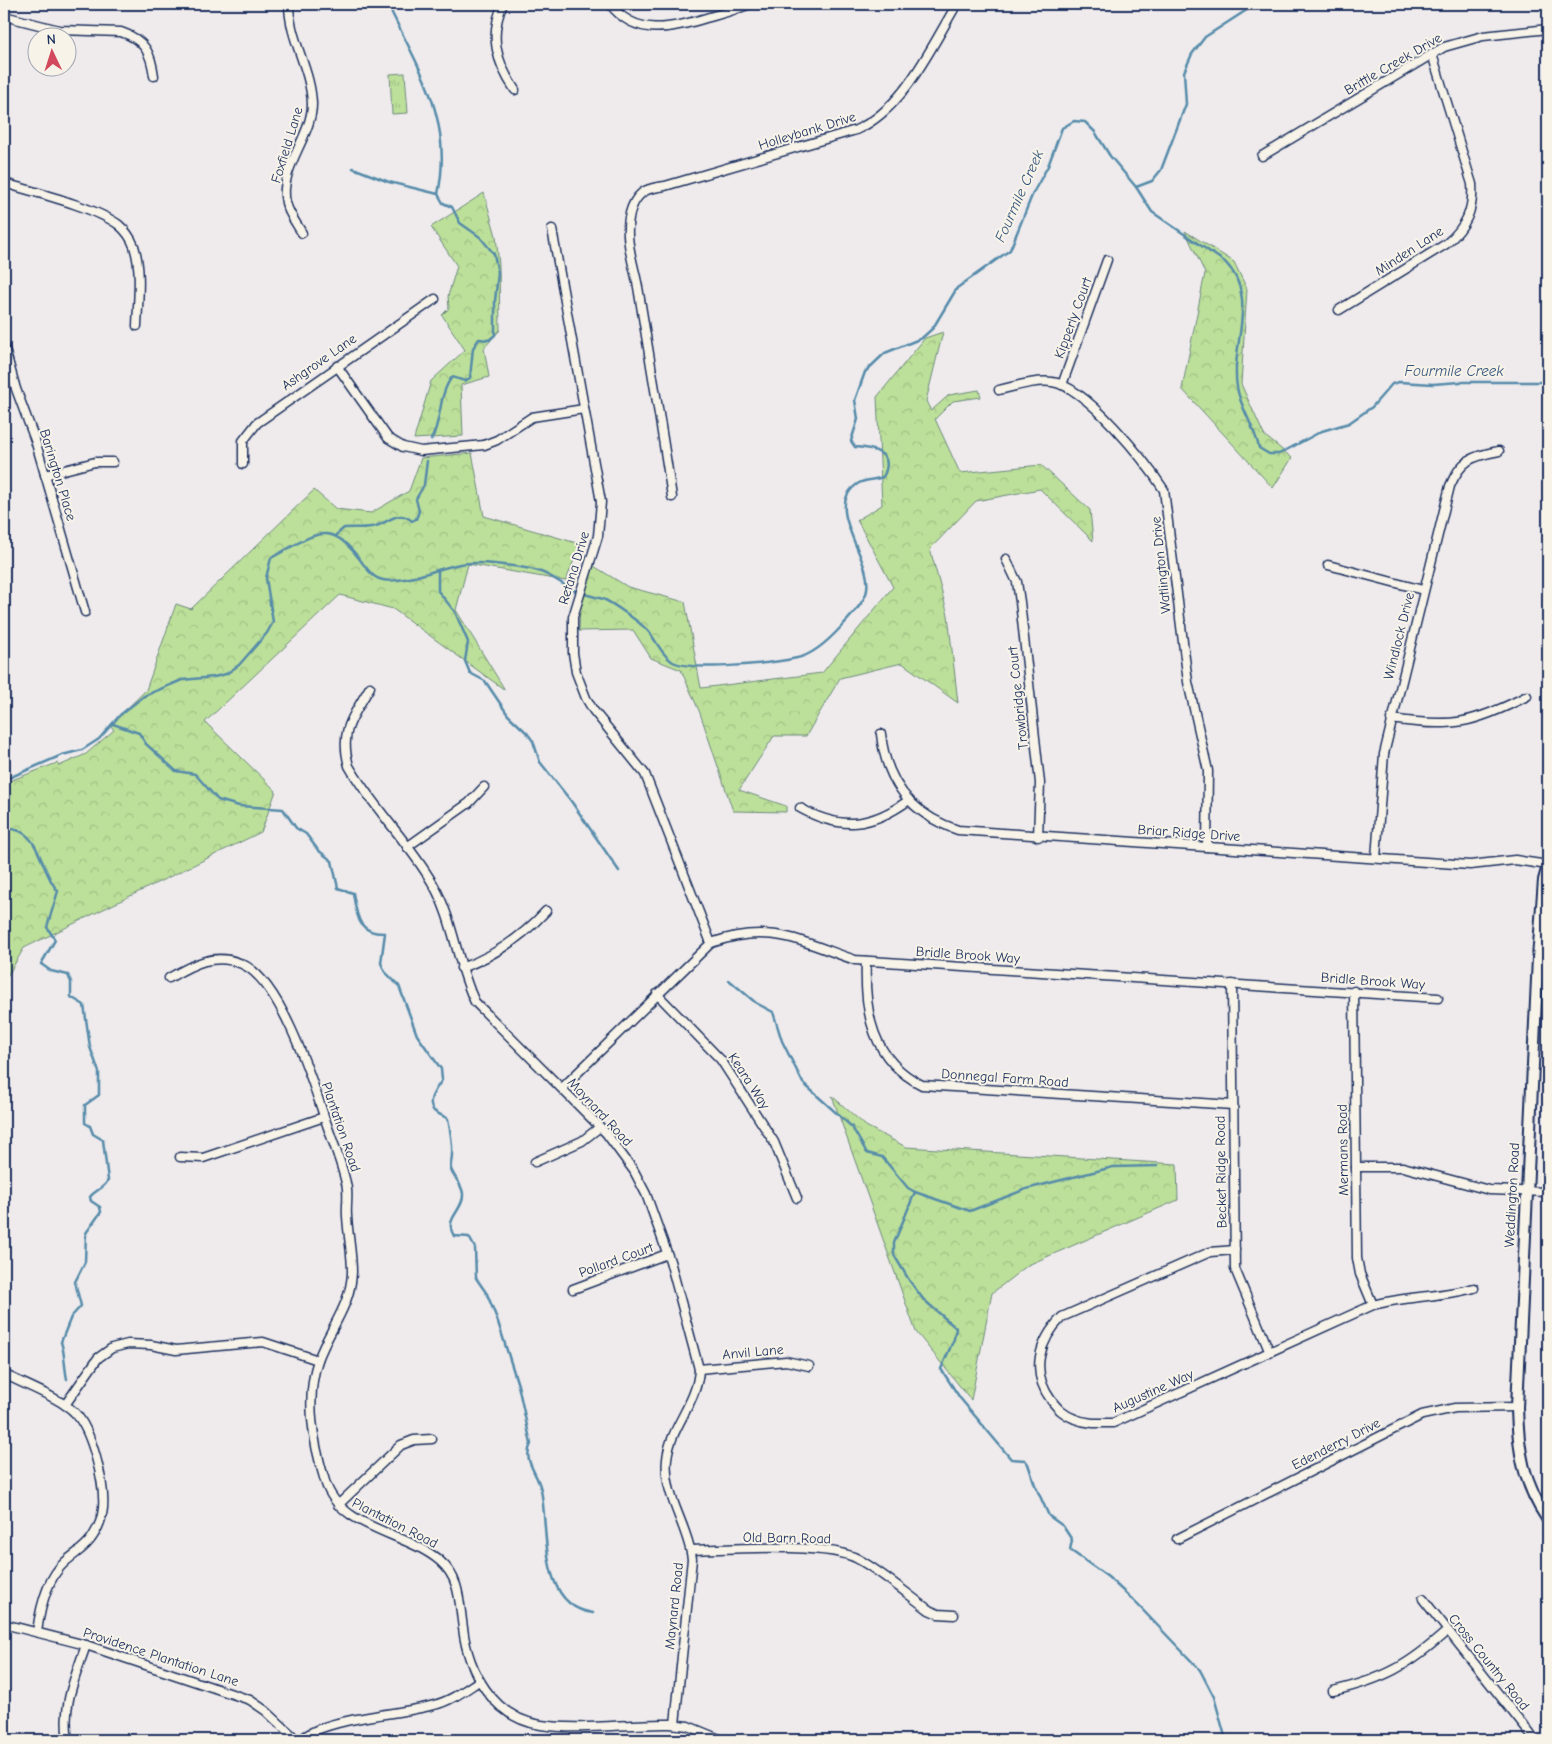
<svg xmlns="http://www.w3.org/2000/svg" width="1552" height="1744" viewBox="0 0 1552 1744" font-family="'Comic Neue',sans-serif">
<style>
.grass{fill:url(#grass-tufts);stroke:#6c887c}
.forest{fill:url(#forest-crowns);stroke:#6c887c}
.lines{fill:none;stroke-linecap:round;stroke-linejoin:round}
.stream{stroke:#568baa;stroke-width:2.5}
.street-casing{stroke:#1b2f5e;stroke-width:11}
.secondary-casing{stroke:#1b2f5e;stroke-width:14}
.street{stroke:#f7f3e8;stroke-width:8}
.secondary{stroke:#f7f3e8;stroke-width:10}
.labels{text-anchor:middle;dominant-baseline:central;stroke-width:4;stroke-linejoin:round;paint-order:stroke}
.street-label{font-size:14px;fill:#1b2f5e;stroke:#f7f3e8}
.water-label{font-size:15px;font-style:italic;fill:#34557e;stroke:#f7f3e8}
</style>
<defs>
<pattern id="grass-tufts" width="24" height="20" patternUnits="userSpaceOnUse" patternTransform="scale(1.25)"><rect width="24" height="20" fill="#bce099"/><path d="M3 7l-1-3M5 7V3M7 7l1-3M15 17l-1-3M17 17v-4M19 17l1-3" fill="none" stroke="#a1c086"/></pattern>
<pattern id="forest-crowns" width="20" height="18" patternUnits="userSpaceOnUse" patternTransform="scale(1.25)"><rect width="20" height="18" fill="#bce099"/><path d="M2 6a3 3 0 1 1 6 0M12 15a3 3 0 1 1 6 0" fill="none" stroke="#a1c086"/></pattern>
</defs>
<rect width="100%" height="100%" fill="#efebec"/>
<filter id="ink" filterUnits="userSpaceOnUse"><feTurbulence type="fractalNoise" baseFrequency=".02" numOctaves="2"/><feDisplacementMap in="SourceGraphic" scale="10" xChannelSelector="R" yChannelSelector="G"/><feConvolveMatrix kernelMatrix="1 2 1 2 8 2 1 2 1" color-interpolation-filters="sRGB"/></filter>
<g filter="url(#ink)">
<!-- grass -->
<path class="grass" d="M405 73 408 113 392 114 390 74Z"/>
<!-- forest -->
<g class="forest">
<path d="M484 193 496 236 499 265 500 330 484 348 489 377 461 385 463 436 414 439 431 381 465 350 442 315 449 308 448 296 457 266 431 227Z"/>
<path d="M1185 231 1234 262 1247 289 1241 384 1264 435 1292 458 1273 488 1182 389 1205 273Z"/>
<path d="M943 332 926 401 931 411 949 395 979 390 981 397 953 401 935 419 960 473 1041 465 1090 510 1093 541 1040 489 976 501 930 549 948 615 958 703 902 663 840 678 806 736H774L739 790 786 806V812L733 811 700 713 681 670 651 658 633 630 579 631 580 608 592 565 628 587 685 602 701 688 822 673 893 587 857 520 882 505 877 397 925 338Z"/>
<path d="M472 453 484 516 580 544 566 581 468 564 456 610 505 690 393 609 340 595 205 722 276 791 261 832 24 948 4 982V783L57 763 59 766 86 754 114 730 110 725 146 690 176 604 191 609 314 490 336 509 371 513 409 491 421 458Z"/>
<path d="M832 1096 866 1126 906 1147 1177 1164 1178 1200 1028 1265 992 1293 971 1400 916 1332Z"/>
</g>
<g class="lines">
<!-- stream -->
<g class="stream">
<path d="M391 4 392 13C422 74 453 123 438 194L443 203 452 207 460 223 480 237 494 254 498 273 495 301V335L489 340 479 339 473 348 470 378 465 381 452 377C438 395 442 421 431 440"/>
<path d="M353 168 389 182 438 194"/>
<path d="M1136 187 1152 181 1161 170 1186 104 1184 72 1192 54 1205 37 1256 4"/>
<path d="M336 535 344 528C354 527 367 529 376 526 389 522 398 509 412 521L416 519 419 511 416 499 424 485 427 461"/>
<path d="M438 570V591L455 612 468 642 465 661 470 673 485 681 508 715 527 733 533 741 540 762 571 801 619 871"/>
<path d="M113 724 139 733 146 744 176 771 195 774 218 800 239 806 283 809 296 828 306 834 318 850 332 861 338 888 353 893C357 915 357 934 385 933L381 963 385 972 399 986 417 1035 441 1069 442 1080C437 1088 425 1101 434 1111 438 1115 444 1115 448 1119 450 1130 453 1143 452 1154 452 1160 450 1164 451 1169 454 1178 462 1184 463 1194 464 1211 443 1218 454 1236L469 1237 475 1248 476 1278 487 1294 497 1319 518 1385 531 1444C522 1461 538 1473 541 1490 549 1529 538 1606 593 1613"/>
<path d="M4 780 62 755 82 750 99 739 120 715 144 696 182 680 214 677 226 674 239 665 267 633 273 622 266 578 271 558C316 534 329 516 364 565 370 572 373 578 383 580 404 584 438 568 460 564 477 561 521 566 538 571 549 574 561 583 571 589 582 594 592 596 603 599 611 602 641 623 647 630 656 639 661 655 673 662 693 672 774 663 797 658 813 655 830 639 841 627 850 617 861 607 866 594 877 561 819 507 859 483 867 479 875 480 883 477 896 453 873 448 855 447L851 441 858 419 855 400 865 372 885 353 922 338 933 328 957 288 1010 250 1033 193 1048 166 1062 128 1074 121 1085 122 1095 132 1110 156 1136 187 1152 212 1225 262C1260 298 1230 344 1237 387 1240 408 1255 427 1259 448L1269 454H1279L1322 431 1349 423 1372 407 1392 384 1399 382 1433 384 1460 382H1548"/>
<path d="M4 827C10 829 18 829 23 833 40 842 44 877 58 891L47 927 55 940 41 964 51 971 68 975 71 982V997L84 1005 90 1047 99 1072V1095L85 1105V1123L90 1126 93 1134 103 1140 108 1180C105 1188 95 1190 90 1197L91 1201 100 1207 101 1212 86 1233 85 1262 75 1282 81 1306 71 1317 61 1342C65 1353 64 1365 67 1379"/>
<path d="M729 980 756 1003 773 1012 782 1041 803 1083 852 1127 867 1153 882 1157 908 1188 915 1192 970 1211 1026 1189 1113 1167 1157 1166"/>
<path d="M915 1192 894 1243V1255L909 1280 923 1299 956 1328 954 1339 941 1369 960 1398 1011 1459 1025 1460 1028 1464 1035 1485 1049 1516 1063 1526 1072 1540 1070 1550 1108 1577 1135 1602 1200 1670 1214 1697 1226 1740"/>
</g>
<!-- street casing -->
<g class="street-casing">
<g id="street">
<path d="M289 4C289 39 311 69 312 104 312 137 278 169 286 203 289 214 296 223 302 233"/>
<path d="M503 4C489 35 496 62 515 90"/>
<path d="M610 4C635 37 671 29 706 18 720 14 736 10 750 4"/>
<path d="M4 16 59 30 121 32C145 40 151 53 154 76"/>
<path d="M1262 156 1444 47 1483 36 1548 29"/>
<path d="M4 183C34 192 95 207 119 225 125 230 131 238 134 246 142 271 138 300 137 326"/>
<path d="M552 229 601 502 598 536 573 617V653L576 672 586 698 593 710 645 774 711 943"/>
<path d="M1339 310 1446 244C1466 227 1474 210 1472 184L1432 54"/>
<path d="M4 346 16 389 35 440 85 612"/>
<path d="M337 366 388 438 403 447 421 451 484 445 497 440 532 417 584 409"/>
<path d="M1062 385 1107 260"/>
<path d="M999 390C1016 386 1035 380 1052 382 1086 386 1146 462 1164 490L1188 682 1208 771 1207 847"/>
<path d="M243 464V441L257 423 435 299"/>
<path d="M45 475 95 462H113"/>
<path d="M672 497C662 429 650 361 639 293 635 265 621 236 632 207 639 190 649 188 665 186L856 130C904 109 931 47 957 4"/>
<path d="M1006 559 1017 582 1020 602 1040 783 1038 837"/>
<path d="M1328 565 1423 590"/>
<path d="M370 687C353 717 339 730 349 766 373 808 409 842 433 884 454 920 457 965 475 1002L606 1133 634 1171 646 1194 670 1261 699 1369C698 1402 670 1427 667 1459 663 1496 688 1525 692 1559L675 1724"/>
<path d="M1391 719C1451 728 1473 724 1527 696"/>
<path d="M881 734C886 782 912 815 958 830L1470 865 1515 860 1548 865"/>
<path d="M800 808C841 831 872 827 909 800"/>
<path d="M407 847 469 803 484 787"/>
<path d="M1376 858 1384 754 1450 486C1461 460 1472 456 1499 451"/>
<path d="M866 961C864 1013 872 1060 922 1085L1233 1105"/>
<path d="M461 968C495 956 522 937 546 911"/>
<path d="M169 978C193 964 215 952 242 964 281 981 312 1080 325 1119 332 1140 341 1161 346 1183 349 1194 346 1205 347 1216 348 1235 352 1253 352 1272 351 1306 329 1329 318 1360 305 1399 313 1442 325 1481 339 1529 405 1531 440 1561 461 1579 459 1603 463 1628 468 1671 493 1718 541 1725 582 1731 629 1723 670 1724L688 1726 722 1740"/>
<path d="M1232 984 1235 1269 1270 1353"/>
<path d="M1354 991 1357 1258 1360 1274 1373 1305"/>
<path d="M657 994 721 1060 774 1142 797 1198"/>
<path d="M562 1088 711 943C769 922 800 941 855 960L1438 998"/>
<path d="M180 1157 203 1158 324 1117"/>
<path d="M535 1162 582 1141 600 1127"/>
<path d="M1356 1167H1403L1489 1190 1548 1192"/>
<path d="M1235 1250 1210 1252 1062 1317C1039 1341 1030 1371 1051 1400 1058 1409 1064 1415 1075 1419 1087 1424 1100 1423 1113 1423L1373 1305C1407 1296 1441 1297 1474 1288"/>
<path d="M573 1289 667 1254"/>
<path d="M699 1369 786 1361 809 1366"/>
<path d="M4 1374C23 1384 60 1398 74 1412 92 1429 105 1484 103 1508 102 1519 99 1527 93 1536 86 1548 75 1553 65 1562 47 1578 40 1609 37 1632"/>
<path d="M65 1405 98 1358 112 1348 128 1344 151 1345 176 1350 263 1342 318 1360"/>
<path d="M338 1505 401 1445 414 1440 432 1439"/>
<path d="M1177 1539 1422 1415 1455 1408 1517 1407"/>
<path d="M691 1550C728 1549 828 1542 858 1559 883 1573 906 1593 929 1610L938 1614 954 1615"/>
<path d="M1423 1599 1535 1740"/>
<path d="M4 1624 86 1645 250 1700 266 1711 297 1740"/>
<path d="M1333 1691C1384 1679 1408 1666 1447 1631"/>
<path d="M68 1740C62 1705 75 1678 86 1645"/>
<path d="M301 1740C324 1717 400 1715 434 1705 451 1701 465 1690 479 1681"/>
</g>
</g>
<!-- secondary casing -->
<g class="secondary-casing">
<path id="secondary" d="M1548 866 1544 880 1538 958 1517 1407C1518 1451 1523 1483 1548 1520"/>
</g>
<!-- street -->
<use href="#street" class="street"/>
<!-- secondary -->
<use href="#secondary" class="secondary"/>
</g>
</g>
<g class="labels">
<!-- street labels -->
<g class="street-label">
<text transform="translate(1393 64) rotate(-30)">Brittle Creek Drive</text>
<text transform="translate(807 131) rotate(-17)">Holleybank Drive</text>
<text transform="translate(287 145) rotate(-73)">Foxfield Lane</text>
<text transform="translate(1409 251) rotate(-33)">Minden Lane</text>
<text transform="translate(1073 318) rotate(-70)">Kipperly Court</text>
<text transform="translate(319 362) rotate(-35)">Ashgrove Lane</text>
<text transform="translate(58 475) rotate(73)">Barington Place</text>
<text transform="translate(1161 565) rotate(-96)">Watlington Drive</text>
<text transform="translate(574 568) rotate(-73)">Retana Drive</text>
<text transform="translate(1399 636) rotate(-76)">Windlock Drive</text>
<text transform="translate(1018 698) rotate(-96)">Trowbridge Court</text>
<text transform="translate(1189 833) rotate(4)">Briar Ridge Drive</text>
<text transform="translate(968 955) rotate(4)">Bridle Brook Way</text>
<text transform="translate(1373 981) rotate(4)">Bridle Brook Way</text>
<text transform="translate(1005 1078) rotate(4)">Donnegal Farm Road</text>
<text transform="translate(749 1081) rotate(57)">Keara Way</text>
<text transform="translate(600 1112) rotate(47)">Maynard Road</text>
<text transform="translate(341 1127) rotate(71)">Plantation Road</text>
<text transform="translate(1343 1150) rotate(-91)">Mermans Road</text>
<text transform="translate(1221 1172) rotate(-91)">Becket Ridge Road</text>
<text transform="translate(1512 1195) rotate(-87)">Weddington Road</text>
<text transform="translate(616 1260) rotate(-20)">Pollard Court</text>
<text transform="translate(753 1352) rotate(-5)">Anvil Lane</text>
<text transform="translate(1153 1391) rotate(-24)">Augustine Way</text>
<text transform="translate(1336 1444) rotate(-27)">Edenderry Drive</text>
<text transform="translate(395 1523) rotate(27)">Plantation Road</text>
<text transform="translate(787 1538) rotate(1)">Old Barn Road</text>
<text transform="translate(674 1606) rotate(-84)">Maynard Road</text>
<text transform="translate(161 1657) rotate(18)">Providence Plantation Lane</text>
<text transform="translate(1489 1662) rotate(51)">Cross Country Road</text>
</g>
<!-- water labels -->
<g class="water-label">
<text transform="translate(1019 196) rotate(-66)">Fourmile Creek</text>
<text x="1454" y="371">Fourmile Creek</text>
</g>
</g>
<!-- margin -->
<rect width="1552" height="1744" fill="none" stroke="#f7f3e8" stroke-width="20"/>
<rect x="10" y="10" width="1532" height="1724" fill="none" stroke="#1b2f5e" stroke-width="2" filter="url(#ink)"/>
<!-- north arrow -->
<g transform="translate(52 52) rotate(356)"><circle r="24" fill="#f7f3e8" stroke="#9fa5b1"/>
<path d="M0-4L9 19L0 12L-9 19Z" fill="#d1495b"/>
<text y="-8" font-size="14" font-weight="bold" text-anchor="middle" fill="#1b2f5e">N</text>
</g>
</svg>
